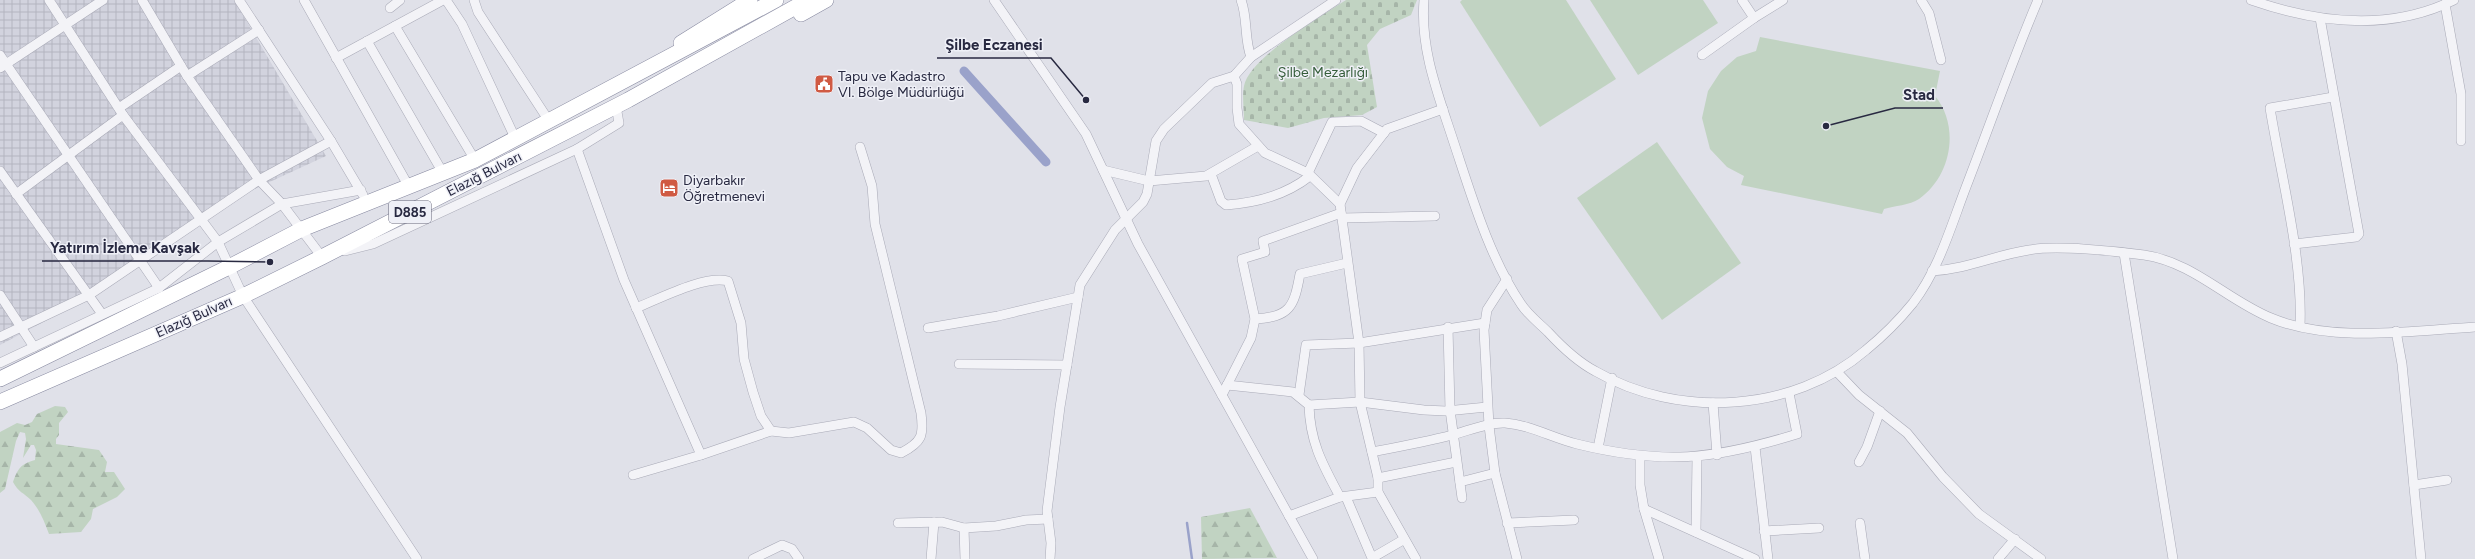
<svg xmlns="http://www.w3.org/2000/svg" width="2475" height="559" viewBox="0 0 2475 559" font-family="Figtree,sans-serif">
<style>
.industrial{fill:url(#industrial-grid)}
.forest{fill:url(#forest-firs)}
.cemetery{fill:url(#cemetery-stones)}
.garden{fill:#c1d3c2}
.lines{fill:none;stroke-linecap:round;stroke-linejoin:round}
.stream{stroke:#9aa2ca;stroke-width:2.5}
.canal{stroke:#9aa2ca;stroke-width:9}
.minor-casing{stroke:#a9aab7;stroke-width:10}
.trunk-casing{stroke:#8789a0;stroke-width:16}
.minor{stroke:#f3f3f7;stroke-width:9}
.trunk{stroke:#fff;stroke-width:15}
.labels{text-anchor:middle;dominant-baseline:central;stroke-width:3;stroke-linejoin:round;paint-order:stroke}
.shield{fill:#eff0f7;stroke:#646578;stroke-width:1}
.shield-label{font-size:13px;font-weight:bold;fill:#282941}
.park-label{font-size:14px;fill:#355d3a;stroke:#eff0f7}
.poi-label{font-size:14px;fill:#282941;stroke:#eff0f7;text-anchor:start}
.street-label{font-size:14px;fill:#282941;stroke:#eff0f7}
.leader{fill:none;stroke:#282941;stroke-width:1.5}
.callout-dot{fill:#282941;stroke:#eff0f7;stroke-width:1.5}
.callout-label{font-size:15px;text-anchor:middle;font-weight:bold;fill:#282941;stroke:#eff0f7;stroke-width:3;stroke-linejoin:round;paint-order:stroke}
</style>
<defs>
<pattern id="industrial-grid" width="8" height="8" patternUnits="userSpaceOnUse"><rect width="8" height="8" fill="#d2d3de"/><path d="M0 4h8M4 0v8" fill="none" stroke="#b4b5c0"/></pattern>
<pattern id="forest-firs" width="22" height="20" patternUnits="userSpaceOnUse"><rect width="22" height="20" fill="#c1d3c2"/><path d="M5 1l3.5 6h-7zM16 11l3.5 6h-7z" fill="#a6b5a8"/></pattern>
<pattern id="cemetery-stones" width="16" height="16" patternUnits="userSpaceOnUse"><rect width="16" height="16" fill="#c1d3c2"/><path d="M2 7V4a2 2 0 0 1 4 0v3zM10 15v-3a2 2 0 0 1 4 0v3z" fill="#a6b5a8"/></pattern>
</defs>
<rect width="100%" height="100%" fill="#e0e1e9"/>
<!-- industrial -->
<path class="industrial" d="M0 0H234L326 156 231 200 100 292 0 345Z"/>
<!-- forest -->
<g class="forest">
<path d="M55 406 65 407 68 412 59 423V435L56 439V444L99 450 107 462 105 472H114L125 489 117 497 93 509 91 519 81 532 49 534C44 521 40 510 31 500 24 493 18 492 13 482 18 468 21 464 35 460L36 450 34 445H31L23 458 26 439 25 433 20 432 16 441 5 489 0 493V432L17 423 25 425 32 422 37 414Z"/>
<path d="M1250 508 1277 558 1202 559 1201 517Z"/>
</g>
<!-- cemetery -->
<path class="cemetery" d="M1346 0H1417L1411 15 1380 29 1367 45 1377 107 1362 115 1324 118 1288 128 1244 120C1244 109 1242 96 1244 86 1249 58 1322 16 1346 0Z"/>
<!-- garden -->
<g class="garden">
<path d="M1462 0H1566L1616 79 1540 127 1460 2Z"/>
<path d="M1590 0H1703L1718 23 1638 75Z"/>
<path d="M1760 37 1940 71 1935 96C1960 126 1952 176 1919 199 1910 205 1894 206 1884 209L1882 214 1741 185 1744 176 1727 167 1710 149 1702 118 1708 91 1721 71 1737 57 1756 51Z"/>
<path d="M1657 142 1741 263 1662 320 1577 198Z"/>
</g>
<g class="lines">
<!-- stream -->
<path class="stream" d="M1187 523 1192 559"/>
<!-- canal -->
<path class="canal" d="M964 71 1046 162"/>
<!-- minor casing -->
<g class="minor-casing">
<g id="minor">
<path d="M49 0 123 115 218 242 243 296 417 559"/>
<path d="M142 0 187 76 259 180 282 204 322 257 326 256"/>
<path d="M239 0 331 141 363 195"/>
<path d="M304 0 409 187"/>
<path d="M446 0 462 24 516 140"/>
<path d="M474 0 478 12 549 121"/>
<path d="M994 0 1086 134 1138 244 1313 559"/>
<path d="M1241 0C1248 18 1244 39 1251 57"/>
<path d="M1424 0C1420 49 1438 94 1453 140 1471 194 1489 257 1521 304 1528 315 1539 323 1548 332 1561 346 1578 362 1595 371 1678 419 1793 413 1866 350 1882 337 1900 319 1913 303 1939 269 1951 226 1966 187 1990 125 2012 61 2038 0"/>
<path d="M1742 0 1754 18 1783 0"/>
<path d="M1921 0 1929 13 1941 60"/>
<path d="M2251 0C2317 23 2389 32 2454 0"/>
<path d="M2445 4 2461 94V141"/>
<path d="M390 8 400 0"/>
<path d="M395 26 475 160"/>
<path d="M367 41 443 173"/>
<path d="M0 55 159 288"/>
<path d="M1702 55 1754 18"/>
<path d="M336 58 443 0"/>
<path d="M0 68 103 0"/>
<path d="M187 76 259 30"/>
<path d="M1234 76 1251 57 1336 0"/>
<path d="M119 108 181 66"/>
<path d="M577 149 624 280 701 455"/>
<path d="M1103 170 1149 181 1206 176 1258 146"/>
<path d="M0 171 102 314"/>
<path d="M1308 173 1332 122 1361 121 1384 133"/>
<path d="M1211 174 1221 201 1226 205C1256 203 1286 195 1310 176"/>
<path d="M16 194 123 115"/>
<path d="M1342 218 1435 216"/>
<path d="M2294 244 2356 237 2359 234 2320 18"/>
<path d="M345 251 373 244 577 149 619 123 616 106"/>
<path d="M2124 253 2173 559"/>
<path d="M1932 271C1968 269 1995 255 2029 250 2056 245 2116 251 2144 255 2193 262 2227 300 2271 318 2331 343 2411 331 2475 327"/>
<path d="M1507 279 1487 310 1484 330 1489 426 1495 473 1517 559"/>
<path d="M0 295 34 347"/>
<path d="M1255 319C1290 317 1294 307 1300 274L1347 263"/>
<path d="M2300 326C2303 259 2281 176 2270 108L2333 97"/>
<path d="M1448 327 1450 410 1462 498"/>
<path d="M928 328 998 316 1078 297"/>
<path d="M2396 331 2402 364 2421 559"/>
<path d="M0 337 89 295 259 180 331 141"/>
<path d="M0 363 159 288 218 242 282 204 361 190"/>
<path d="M959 364 1067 365"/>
<path d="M1838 373 1859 395 1907 433 1943 477 1979 514 2041 559"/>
<path d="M1227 385 1293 392 1309 405C1310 443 1323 465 1340 497"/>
<path d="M1222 395 1251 338 1255 319 1242 259 1265 252 1263 241 1341 213"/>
<path d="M1299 395 1306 345 1359 343 1485 323"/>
<path d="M1713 403 1717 455"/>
<path d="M1309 405 1360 402 1424 410 1446 411 1487 407"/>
<path d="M771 431 789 433 854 422 867 428 891 450 901 453C922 442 924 436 921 413L875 224 872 186 860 147"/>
<path d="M1755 447 1768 559"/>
<path d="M1598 448 1612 378"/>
<path d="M1372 452C1398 447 1425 442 1452 435 1468 431 1488 422 1505 423 1531 425 1552 438 1577 444 1663 465 1713 460 1797 434L1789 393"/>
<path d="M1640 456V485L1644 509 1659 559"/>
<path d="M1859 462 1867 447 1880 411"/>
<path d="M633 475 701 455 771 431 761 416 753 392 744 359 741 323 728 281C704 275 659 299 636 308"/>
<path d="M1378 478 1456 462"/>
<path d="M1460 482 1495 473"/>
<path d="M2414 485 2447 480"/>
<path d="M1346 497 1372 558 1403 540"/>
<path d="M1644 509 1755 559"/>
<path d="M1289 516 1340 497 1378 492"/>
<path d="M898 523 942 522 964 528 996 526 1026 520 1048 519"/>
<path d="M1507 523 1574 520"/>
<path d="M1860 523 1865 559"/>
<path d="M964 528 965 559"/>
<path d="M1764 531 1819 528"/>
<path d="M1696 532 1697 457"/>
<path d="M753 559 782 545 792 549 799 559"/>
<path d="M931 559 934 522"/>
<path d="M1050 559 1051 543 1047 511 1060 407 1080 285 1115 230 1143 202 1147 194 1156 141 1164 129 1212 83 1234 76 1237 84V108L1239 124 1265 153 1308 173 1340 204"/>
<path d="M1416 559 1378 492V478L1360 402 1359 343 1340 204 1357 168 1387 129 1443 109"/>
<path d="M1998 559 2015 539"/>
</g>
</g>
<!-- trunk casing -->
<g class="trunk-casing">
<g id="trunk">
<path d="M801 14 826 0"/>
<path d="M681 43 750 0"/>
<path d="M0 379 229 267 302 229 475 160 776 0"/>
<path d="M0 402 243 296 322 257 628 100 808 0"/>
</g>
</g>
<!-- minor -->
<use href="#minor" class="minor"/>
<!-- trunk -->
<use href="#trunk" class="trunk"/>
</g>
<!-- icons -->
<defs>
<g id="civic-square" transform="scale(1)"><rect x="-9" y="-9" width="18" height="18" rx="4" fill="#d05a43" stroke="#eff0f7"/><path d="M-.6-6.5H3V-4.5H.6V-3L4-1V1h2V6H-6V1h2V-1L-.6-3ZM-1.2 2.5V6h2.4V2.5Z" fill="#fff"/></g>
<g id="hotel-square" transform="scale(1)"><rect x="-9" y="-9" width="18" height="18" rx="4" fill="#d05a43" stroke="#eff0f7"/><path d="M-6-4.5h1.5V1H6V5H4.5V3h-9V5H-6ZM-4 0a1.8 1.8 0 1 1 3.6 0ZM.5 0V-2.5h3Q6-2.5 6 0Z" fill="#fff"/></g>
</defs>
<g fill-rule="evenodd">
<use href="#civic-square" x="824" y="84"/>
<use href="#hotel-square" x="669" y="188"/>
</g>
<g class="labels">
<!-- shield labels -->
<rect class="shield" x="389" y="201" width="42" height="22" rx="3"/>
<g class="shield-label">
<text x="410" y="212">D885</text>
</g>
<!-- park labels -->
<g class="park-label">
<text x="1323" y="72">Şilbe Mezarlığı</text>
</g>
<!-- poi labels -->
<g class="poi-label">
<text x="838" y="76">Tapu ve Kadastro<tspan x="838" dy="16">VI. Bölge Müdürlüğü</tspan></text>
<text x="683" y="180">Diyarbakır<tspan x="683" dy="16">Öğretmenevi</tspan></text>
</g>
<!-- street labels -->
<g class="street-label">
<text transform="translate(484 174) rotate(-27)">Elazığ Bulvarı</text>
<text transform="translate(194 317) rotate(-24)">Elazığ Bulvarı</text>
</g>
</g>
<!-- callouts -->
<path class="leader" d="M1086 100L1051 58H937M1826 126L1895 108H1943M270 262L208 261H42"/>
<g class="callout-dot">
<circle cx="1086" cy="100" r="4"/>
<circle cx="1826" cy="126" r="4"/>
<circle cx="270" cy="262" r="4"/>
</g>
<g class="callout-label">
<text x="994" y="50">Şilbe Eczanesi</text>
<text x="1919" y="100">Stad</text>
<text x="125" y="253">Yatırım İzleme Kavşak</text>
</g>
</svg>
